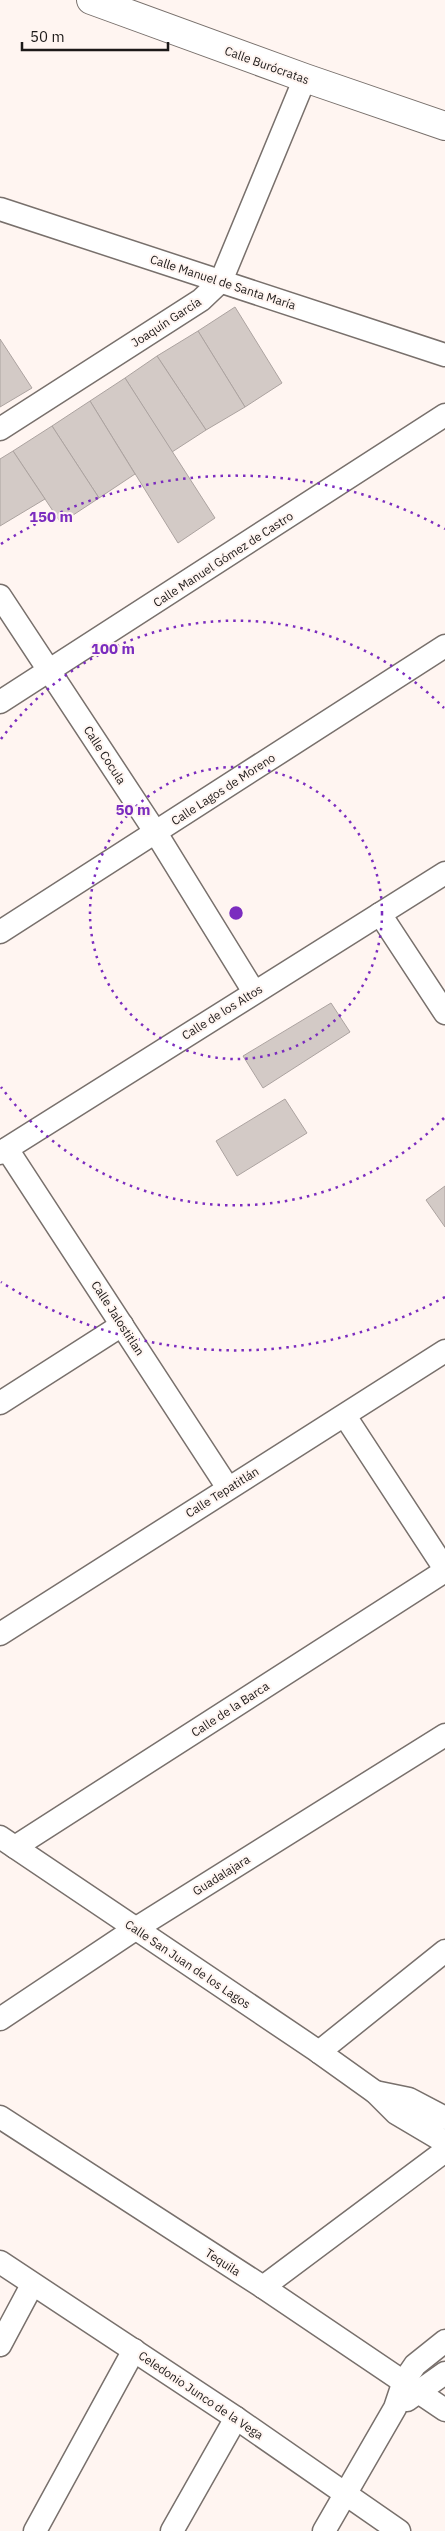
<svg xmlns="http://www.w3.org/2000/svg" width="445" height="2531" viewBox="0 0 445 2531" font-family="'IBM Plex Sans',sans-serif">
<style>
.building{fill:#d3cac6;stroke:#aca3a0}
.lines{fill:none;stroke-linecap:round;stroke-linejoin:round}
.minor-casing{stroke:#78706c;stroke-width:25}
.tertiary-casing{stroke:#78706c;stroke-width:30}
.minor{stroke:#fff;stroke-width:22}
.tertiary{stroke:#fff;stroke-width:28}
.ring{fill:none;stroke:#7b2cbf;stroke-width:2.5;stroke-dasharray:2.5 5}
.labels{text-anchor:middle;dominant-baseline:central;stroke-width:4;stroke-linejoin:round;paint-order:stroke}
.street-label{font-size:12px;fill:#1c1918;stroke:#fff5f1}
.centre{fill:#7b2cbf;stroke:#fff5f1;stroke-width:2.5}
.ring-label{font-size:15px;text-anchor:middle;font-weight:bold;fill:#7b2cbf;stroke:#fff5f1;stroke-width:4;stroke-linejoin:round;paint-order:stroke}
</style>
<rect width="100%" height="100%" fill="#fff5f1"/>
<!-- building -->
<g class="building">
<path d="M235 307 282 383 245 407 198 331Z"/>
<path d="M198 331 245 407 206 430 157 356Z"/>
<path d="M0 339 32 388 0 407Z"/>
<path d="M157 356 206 430 172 452 125 378Z"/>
<path d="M125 378 215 518 178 543 90 401Z"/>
<path d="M90 401 135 474 99 498 52 426Z"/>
<path d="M52 426 99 498 61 523 13 451Z"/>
<path d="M13 451 45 499 0 526V459Z"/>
<path d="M331 1003 350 1032 263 1088 243 1056Z"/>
<path d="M285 1099 307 1133 237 1176 216 1141Z"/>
<path d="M445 1186V1227L426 1200Z"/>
</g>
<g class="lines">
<!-- minor casing -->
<g class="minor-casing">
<g id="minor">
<path d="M0 209 445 355"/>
<path d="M0 429 201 300 221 281 305 78"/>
<path d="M0 596 156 833 254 992"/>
<path d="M0 702 445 415"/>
<path d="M380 914 445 1013"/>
<path d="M0 932 445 646"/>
<path d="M7 1149 228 1488"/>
<path d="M0 1153 445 873"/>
<path d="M0 1403 122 1325"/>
<path d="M345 1416 445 1569"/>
<path d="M0 1634 445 1351"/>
<path d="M0 1837 319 2052 375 2092 396 2113 445 2142"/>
<path d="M15 1847 445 1571"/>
<path d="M0 2019 135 1929 445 1735"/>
<path d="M319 2052 445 1951"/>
<path d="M375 2092 409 2099 445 2118"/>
<path d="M0 2117 263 2287 445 2410"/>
<path d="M0 2262 236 2418 399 2531"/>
<path d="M263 2287 445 2151"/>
<path d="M0 2345 32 2285"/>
<path d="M407 2400 445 2373"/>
<path d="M35 2531 134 2350"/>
<path d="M172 2531 236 2418"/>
<path d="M324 2531 395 2408 404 2381 415 2365 445 2341"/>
</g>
</g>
<!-- tertiary casing -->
<g class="tertiary-casing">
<path id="tertiary" d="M91 0 305 78 445 126"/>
</g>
<!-- minor -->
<use href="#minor" class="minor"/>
<!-- tertiary -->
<use href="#tertiary" class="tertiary"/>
</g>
<!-- distance rings -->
<g class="ring">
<circle cx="236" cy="913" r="146"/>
<path d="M444 1118A292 292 0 0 1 1 1087M1 739A292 292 0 0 1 444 708"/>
<path d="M445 1297A437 437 0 0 1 1 1282M1 544A437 437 0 0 1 445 529"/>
</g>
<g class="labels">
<!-- street labels -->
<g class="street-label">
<text transform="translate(267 65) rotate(20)">Calle Burócratas</text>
<text transform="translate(223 282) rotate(18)">Calle Manuel de Santa María</text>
<text transform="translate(166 322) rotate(-33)">Joaquín García</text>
<text transform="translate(223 559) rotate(-33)">Calle Manuel Gómez de Castro</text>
<text transform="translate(105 755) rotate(57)">Calle Cocula</text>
<text transform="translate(223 789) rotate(-33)">Calle Lagos de Moreno</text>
<text transform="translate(222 1012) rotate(-32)">Calle de los Altos</text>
<text transform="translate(118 1318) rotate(57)">Calle Jalostitlan</text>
<text transform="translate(222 1492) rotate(-32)">Calle Tepatitlán</text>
<text transform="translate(230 1709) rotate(-33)">Calle de la Barca</text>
<text transform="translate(221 1875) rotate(-32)">Guadalajara</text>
<text transform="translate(188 1964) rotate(34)">Calle San Juan de los Lagos</text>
<text transform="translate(223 2262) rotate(33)">Tequila</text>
<text transform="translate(201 2395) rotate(34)">Celedonio Junco de la Vega</text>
</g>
</g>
<circle cx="236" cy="913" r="8" class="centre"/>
<g class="ring-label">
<text x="51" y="522">150 m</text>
<text x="113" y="654">100 m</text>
<text x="133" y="815">50 m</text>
</g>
<!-- scale -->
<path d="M22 42v8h146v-8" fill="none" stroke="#1c1918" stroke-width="2.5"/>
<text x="30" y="42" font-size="15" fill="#1c1918" stroke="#fff5f1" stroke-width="4" paint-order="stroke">50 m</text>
</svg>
